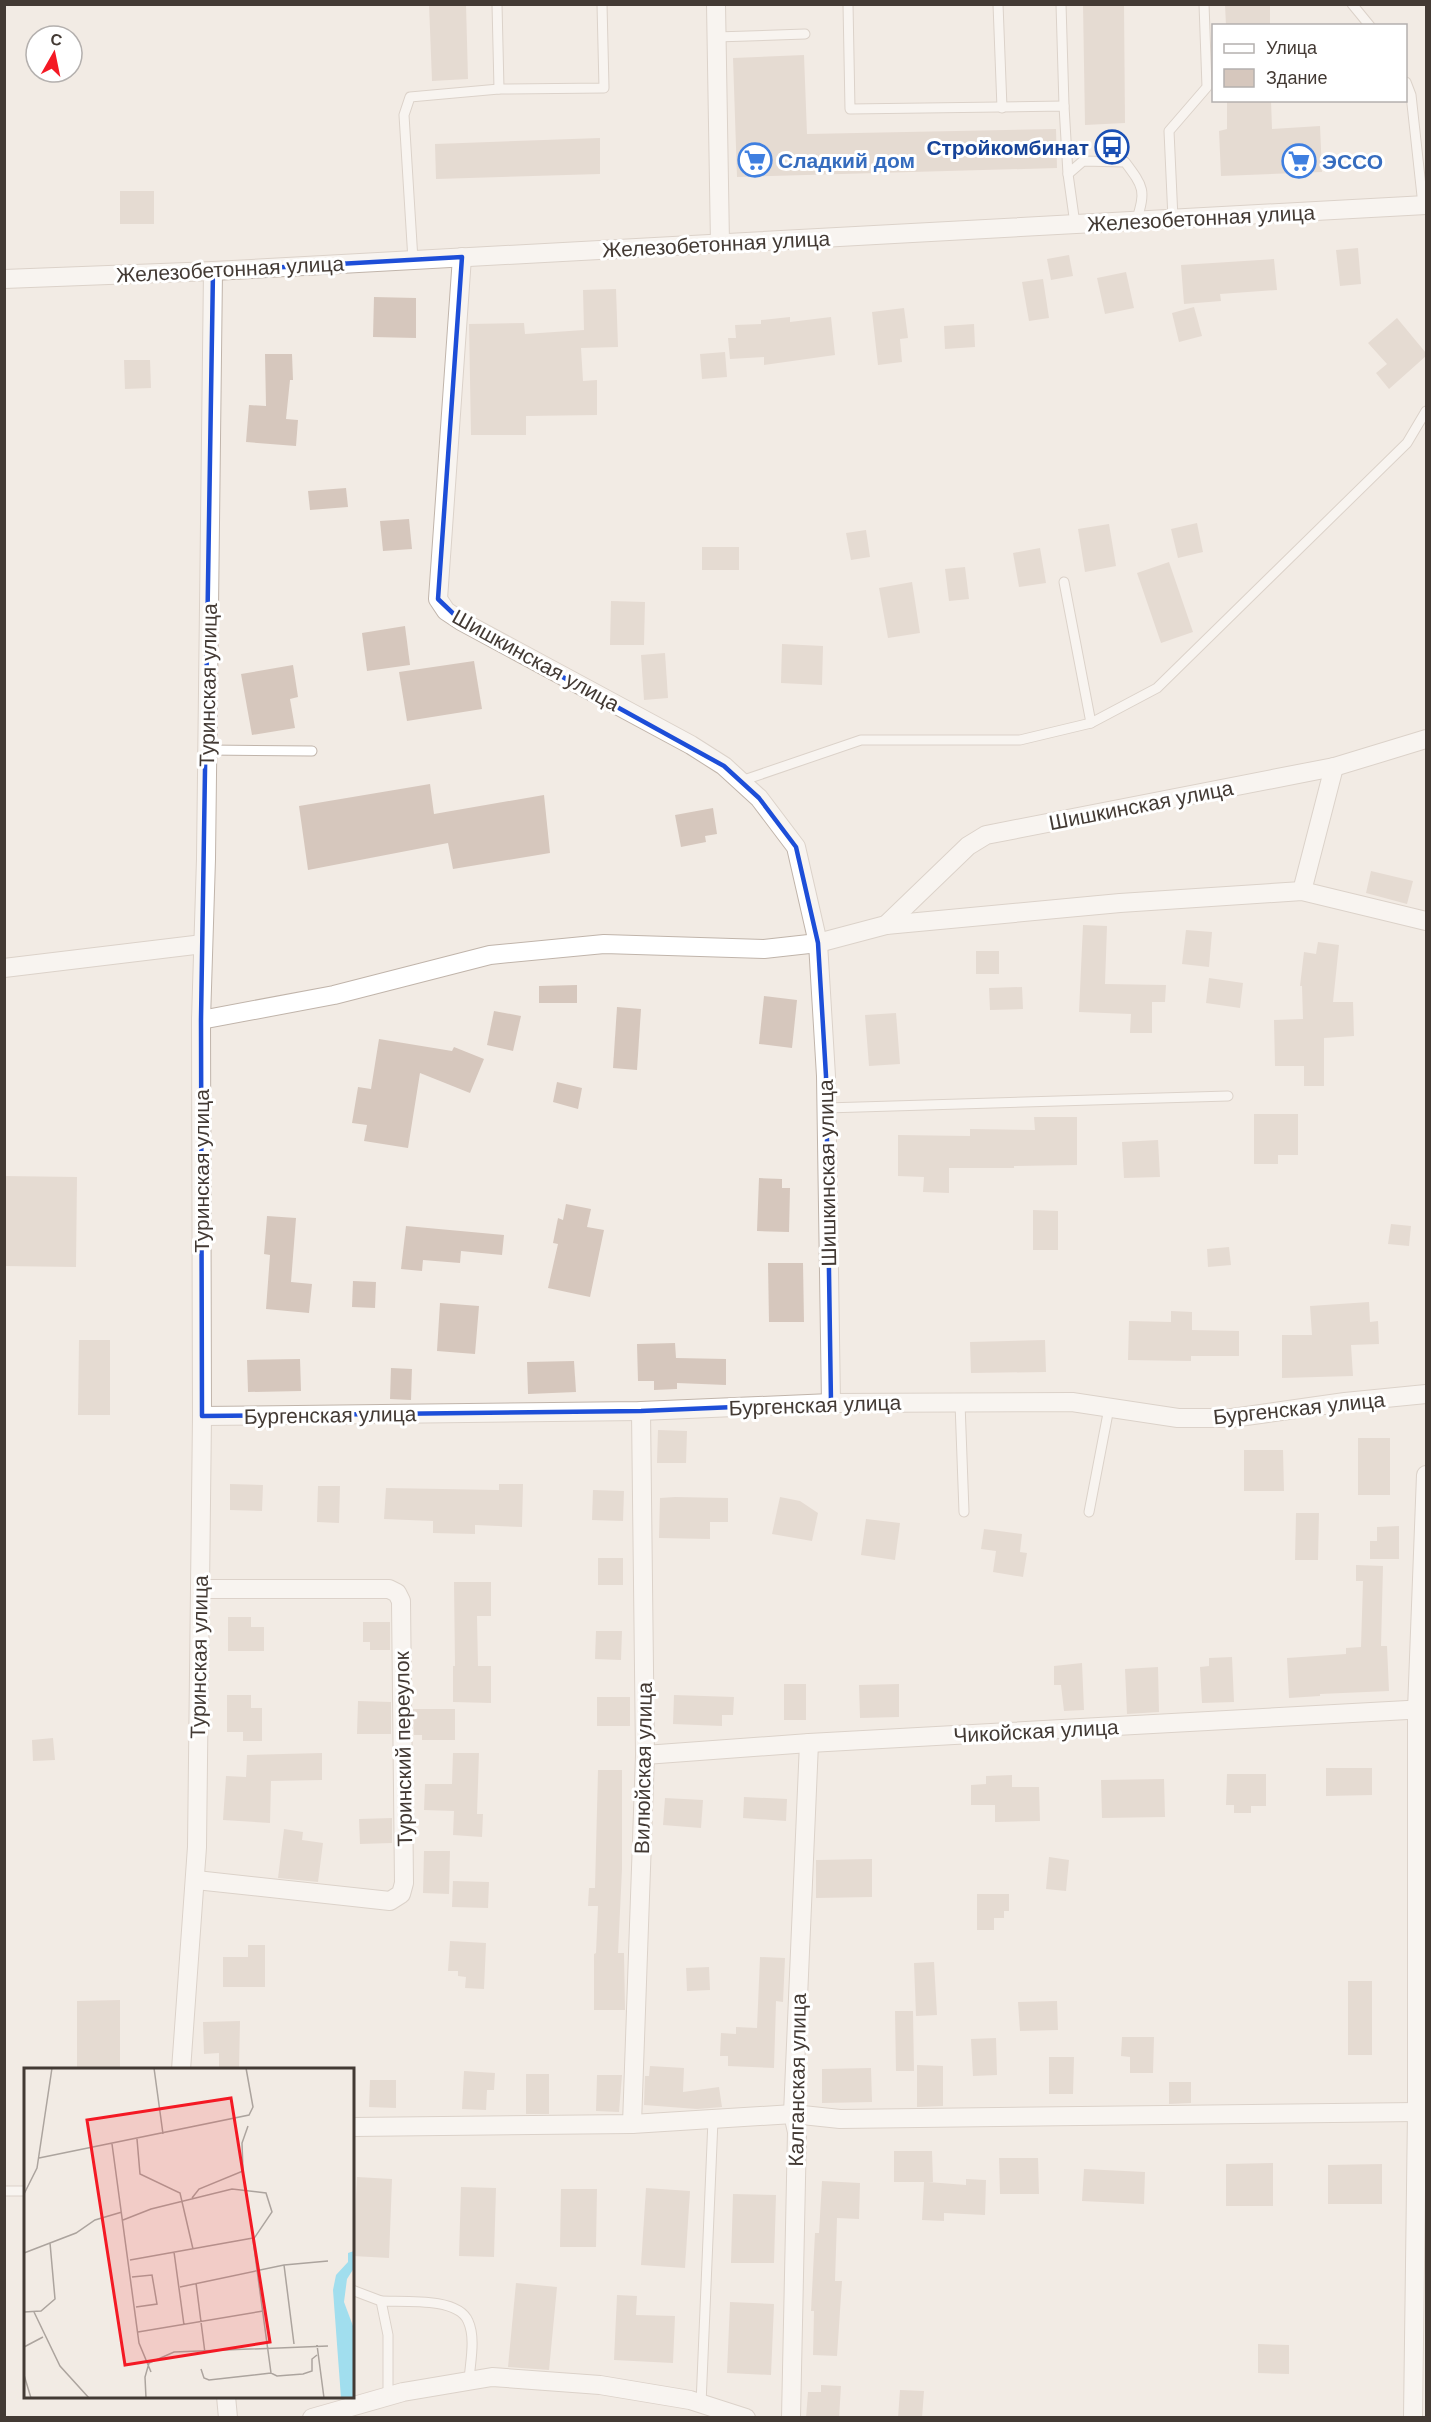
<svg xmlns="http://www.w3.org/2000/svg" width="1431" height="2422" viewBox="0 0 1431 2422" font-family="Helvetica,sans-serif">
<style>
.building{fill:#d6c7bd}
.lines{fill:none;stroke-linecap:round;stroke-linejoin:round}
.service-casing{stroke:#c0b4aa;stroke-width:11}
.minor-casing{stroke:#c0b4aa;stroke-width:20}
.service{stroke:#fff;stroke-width:9}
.minor{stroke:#fff;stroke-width:18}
.marked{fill:none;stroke:#1d4ed8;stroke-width:4.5;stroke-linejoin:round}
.labels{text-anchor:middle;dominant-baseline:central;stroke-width:6;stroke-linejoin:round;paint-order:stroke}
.transit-label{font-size:21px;font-weight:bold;fill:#164399;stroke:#fff;text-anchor:end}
.shop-label{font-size:21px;font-weight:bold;fill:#366cbe;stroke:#fff;text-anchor:start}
.street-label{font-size:21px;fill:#433a34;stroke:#fff}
.inset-road{fill:none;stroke:#aca49e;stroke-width:1.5}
.view{fill:#f41924;fill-opacity:0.15;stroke:#f41924;stroke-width:3}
.inset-edge{fill:none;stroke:#433a34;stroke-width:3}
</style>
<rect width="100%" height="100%" fill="#f2ebe4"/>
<!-- building -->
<g class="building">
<path d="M429 4H466L468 79 432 81Z"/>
<path d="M1083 4H1124L1125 123 1085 125Z"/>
<path d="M1225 4H1270V26H1226Z"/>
<path d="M804 55 807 134 1056 129 1057 168 737 177 733 58Z"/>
<path d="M1227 100H1271L1272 129 1320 126 1322 172 1221 176 1219 131 1227 129Z"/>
<path d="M600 138V174L436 179 435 144Z"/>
<rect x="120" y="191" width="34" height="33"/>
<path d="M1358 248 1361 284 1340 286 1336 250Z"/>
<path d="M1069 255 1073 276 1051 280 1047 259Z"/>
<path d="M1274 259 1277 290 1220 294 1221 301 1184 304 1181 265Z"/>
<path d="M1126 272 1134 308 1105 314 1097 278Z"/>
<path d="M1043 279 1049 318 1029 321 1022 282Z"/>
<path d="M616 289 618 347 581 348 583 381 597 380V415L526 416V435H471L469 324 524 323 525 334 584 330 583 290Z"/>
<path d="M374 297 416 298V338L373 337Z"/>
<path d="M1194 307 1202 336 1179 342 1172 313Z"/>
<path d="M904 308 908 338 900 339 902 362 878 365 872 312Z"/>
<path d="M790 317V322L831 317 835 355 764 365V357L730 359 728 338H736L735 325 761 324V320Z"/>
<path d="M1397 318 1426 353V356L1389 389 1376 373 1387 364 1368 343Z"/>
<path d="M974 324 975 347 945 349 944 326Z"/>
<path d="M725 352 727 377 702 379 700 354Z"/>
<path d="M265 354H292L293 380H290L286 419 298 420 296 446 246 442 249 405 266 406Z"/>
<path d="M124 360H150L151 388 125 389Z"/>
<path d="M346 488 348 507 310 510 308 491Z"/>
<path d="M409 519 412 549 383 551 380 521Z"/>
<path d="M1197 523 1203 552 1178 558 1171 529Z"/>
<path d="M1109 524 1116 566 1085 572 1078 529Z"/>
<path d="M866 530 870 557 851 560 846 533Z"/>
<rect x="702" y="547" width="37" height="23"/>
<path d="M1040 548 1046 583 1019 587 1013 553Z"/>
<path d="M1169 562 1193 632 1161 643 1137 573Z"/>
<path d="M965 567 969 599 949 601 945 569Z"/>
<path d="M912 582 920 633 888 638 879 588Z"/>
<path d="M611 601 645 602 644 645H610Z"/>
<path d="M405 626 410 665 367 671 362 633Z"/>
<path d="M782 644 823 646 822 685 781 683Z"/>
<path d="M665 653 668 698 644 700 641 655Z"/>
<path d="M474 661 482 709 407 721 399 672Z"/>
<path d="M293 665 298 697 290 699 295 728 252 735 241 674Z"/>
<path d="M430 784 434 814 544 795 550 853 453 869 448 843 308 870 299 806Z"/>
<path d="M713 808 717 834 705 836 706 842 681 847 675 815Z"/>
<path d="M1371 871 1413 881 1407 904 1366 893Z"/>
<path d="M1083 925 1107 926 1105 984 1166 985 1165 1002H1152V1033H1130L1131 1014 1079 1012Z"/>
<path d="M1186 930 1212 932 1209 967 1182 964Z"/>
<path d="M1318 942 1339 945 1333 1002H1353L1354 1036 1324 1038V1086H1304V1066H1275L1274 1020 1303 1019 1302 986H1300L1304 952 1316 954Z"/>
<rect x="976" y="951" width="23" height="23"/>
<path d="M1209 978 1243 983 1240 1008 1206 1003Z"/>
<path d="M577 985V1003H539V986Z"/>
<path d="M1022 987 1023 1009 990 1010 989 988Z"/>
<path d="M764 996 797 1000 792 1048 759 1044Z"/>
<path d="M617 1007 641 1009 637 1070 613 1068Z"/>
<path d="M494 1011 521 1016 513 1051 487 1045Z"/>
<path d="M896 1013 900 1064 869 1066 865 1015Z"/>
<path d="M379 1039 452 1051 454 1047 484 1059 470 1093 420 1073 408 1148 364 1141 367 1125 352 1123 358 1087 371 1089Z"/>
<path d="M557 1082 582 1088 578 1109 553 1102Z"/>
<path d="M1254 1114H1298V1155H1278V1164H1254Z"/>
<path d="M1034 1117H1077V1165L1014 1166V1168H949V1193L923 1192 924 1177 898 1176V1135L970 1136V1129L1035 1130Z"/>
<path d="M1158 1140 1160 1177 1124 1178 1122 1142Z"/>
<path d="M4 1176 77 1177 76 1267 4 1266Z"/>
<path d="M759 1178 782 1179V1188H790L789 1232 757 1231Z"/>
<path d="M566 1204 591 1209 587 1227 604 1230 590 1297 548 1288 558 1244 553 1243 558 1218 563 1220Z"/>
<path d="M1033 1210 1058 1211V1250H1033Z"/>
<path d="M267 1216 296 1218 291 1282 312 1284 309 1313 266 1309 270 1255 264 1254Z"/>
<path d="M1391 1224 1411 1226 1409 1246 1388 1244Z"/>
<path d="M406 1226 504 1235 502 1255 461 1251 460 1263 423 1260 422 1271 401 1269Z"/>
<path d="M1229 1247 1231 1265 1208 1267 1207 1249Z"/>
<path d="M768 1263H803L804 1322H769Z"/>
<path d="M353 1281 376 1282 375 1308 352 1307Z"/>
<path d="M1369 1302 1370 1322 1378 1321 1379 1344 1351 1345 1353 1376 1282 1378V1335H1312L1310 1306Z"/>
<path d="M440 1303 479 1306 475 1354 437 1351Z"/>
<path d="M1171 1311 1192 1312V1330L1239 1331V1356H1191V1361L1128 1360 1129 1321 1171 1322Z"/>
<path d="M79 1340H110V1415H78Z"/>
<path d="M1045 1340 1046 1372 971 1373 970 1342Z"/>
<path d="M675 1343 676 1358 726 1359V1385L677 1383V1389L654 1390V1381H638L637 1344Z"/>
<path d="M300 1359 301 1391 248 1392 247 1360Z"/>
<path d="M574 1361 576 1392 528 1394 527 1362Z"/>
<path d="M391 1368 412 1369 411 1400 390 1399Z"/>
<path d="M658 1430 687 1431 686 1463H657Z"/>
<rect x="1358" y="1438" width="32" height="57"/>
<path d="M1244 1450H1283L1284 1491H1244Z"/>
<path d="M230 1484 263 1485 262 1511 230 1510Z"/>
<path d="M499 1484H523L522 1527 475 1525V1534L433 1533V1521L384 1519 386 1488 499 1490Z"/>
<path d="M318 1486H340L339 1523 317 1522Z"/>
<path d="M593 1490 624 1491 623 1521 592 1520Z"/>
<path d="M675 1497 728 1498V1522H710V1539L659 1538 660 1498Z"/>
<path d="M780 1497 800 1501 818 1513 812 1541 772 1534Z"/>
<path d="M1296 1513H1319L1318 1560H1295Z"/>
<path d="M866 1519 900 1523 895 1560 861 1555Z"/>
<path d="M1399 1526V1559H1370V1541H1377V1527Z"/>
<path d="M984 1529 1022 1534 1020 1552 1027 1553 1023 1577 993 1572 996 1551 981 1549Z"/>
<rect x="598" y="1558" width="25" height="27"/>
<path d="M1356 1565 1383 1566 1381 1646H1387L1389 1691 1320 1694V1696L1289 1698 1287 1658 1346 1654V1648L1361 1647 1363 1581H1356Z"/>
<path d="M454 1582H491V1616H477L478 1666H491V1703L453 1702V1666H455Z"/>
<path d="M228 1617H251V1627H264V1651H228Z"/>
<path d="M363 1622H390V1650H370V1642H363Z"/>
<path d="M596 1631H622L621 1660 595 1659Z"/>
<path d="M1232 1657 1234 1702 1202 1703 1200 1667 1209 1666V1658Z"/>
<path d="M1082 1663 1084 1710 1064 1711 1061 1685H1054V1666Z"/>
<path d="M1158 1667 1159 1712 1127 1714 1125 1669Z"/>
<rect x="784" y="1684" width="22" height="36"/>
<path d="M899 1684V1717L860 1718 859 1685Z"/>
<path d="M227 1695H251V1708H262V1741H243V1732H227Z"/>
<path d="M674 1695 734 1697 733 1715H722V1726L673 1724Z"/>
<rect x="597" y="1697" width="33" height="29"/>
<path d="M358 1701 391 1702V1734H357Z"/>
<path d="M413 1709H455V1740H422V1735H414Z"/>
<path d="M53 1738 55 1760 33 1761 32 1740Z"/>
<path d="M322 1753V1780L271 1781 270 1823 223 1820 226 1776 246 1777 247 1755Z"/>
<path d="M453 1753H479L477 1814H483L482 1837 453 1835 454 1811 424 1810 425 1784H452Z"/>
<path d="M1326 1768H1372V1795L1326 1796Z"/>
<path d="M598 1770H622V1869L618 1953H624L625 2010H594V1954L596 1953 598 1906H588L589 1888H595Z"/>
<path d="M1227 1774H1266V1806H1251V1813H1234V1805H1226Z"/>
<path d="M1012 1775V1787H1039L1040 1821 995 1822V1805H971V1785L986 1784V1776Z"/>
<path d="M1164 1779 1165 1817 1102 1818 1101 1780Z"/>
<path d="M744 1797 787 1799 786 1821 743 1818Z"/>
<path d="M665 1798 703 1800 701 1828 663 1825Z"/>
<path d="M392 1818V1843L360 1844 359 1819Z"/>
<path d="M284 1829 303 1832 302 1840 323 1843 318 1882 278 1878Z"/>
<path d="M424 1851H450L449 1894 423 1893Z"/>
<path d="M1049 1857 1069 1860 1066 1891 1046 1889Z"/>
<path d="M872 1859V1897L816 1898V1860Z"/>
<path d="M453 1881 489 1882 488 1908 452 1907Z"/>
<path d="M977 1894H1009V1911H1004V1918H994V1930H977Z"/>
<path d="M450 1941 486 1943 484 1989 465 1988 466 1977 458 1976V1971H448Z"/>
<path d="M248 1945H265V1987H223V1957H248Z"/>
<path d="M760 1957 785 1958 783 2002 776 2001 774 2068 728 2066V2056H720L721 2033 736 2034V2027L757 2028Z"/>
<path d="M934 1962 937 2015 916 2016 914 1963Z"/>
<path d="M709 1967 710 1990 687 1991 686 1968Z"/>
<rect x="1348" y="1981" width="24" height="74"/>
<path d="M120 2000V2070H77V2001Z"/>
<path d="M1057 2001 1058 2030 1020 2031 1018 2002Z"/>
<path d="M895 2011H913L914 2071H896Z"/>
<path d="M240 2021 239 2070H219V2053L204 2054 203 2022Z"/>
<path d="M1122 2037H1154L1153 2073H1130V2057L1121 2056Z"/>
<path d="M996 2038 997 2075 973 2076 971 2039Z"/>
<path d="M1049 2057H1074L1073 2094H1049Z"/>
<path d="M917 2065 943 2066V2106L917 2107Z"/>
<path d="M650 2066 684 2068 683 2092 719 2087 722 2107 697 2109 644 2105 645 2076H649Z"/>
<path d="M871 2068 872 2102 822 2103V2069Z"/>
<path d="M464 2071 495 2073 494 2090H487L486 2110 462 2109Z"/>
<rect x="526" y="2074" width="23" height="40"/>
<path d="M597 2075H622L619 2112 596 2111Z"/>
<path d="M370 2080H396V2108L369 2107Z"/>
<path d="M1169 2082H1191V2103L1169 2104Z"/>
<path d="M894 2151H932L933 2182H928L966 2185V2179L986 2180 985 2215 944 2213V2221L922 2220 924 2182H894Z"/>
<path d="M999 2158H1038L1039 2194H1000Z"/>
<path d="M1273 2163V2206H1226V2164Z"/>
<path d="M1382 2164V2204H1328V2165Z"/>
<path d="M1084 2169 1145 2172 1144 2204 1082 2201Z"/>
<path d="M357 2177 392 2179 389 2258 353 2256Z"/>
<path d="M822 2181 860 2183 859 2219 837 2218 835 2281H842L837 2356 813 2355 814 2311H811L815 2233H819Z"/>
<path d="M461 2187 496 2188 494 2257 459 2256Z"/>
<path d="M646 2188 690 2191 685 2268 641 2265Z"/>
<path d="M561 2189H597L596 2247H560Z"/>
<path d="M733 2194 776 2195 774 2263H731Z"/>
<path d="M516 2283 557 2287 549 2370 508 2367Z"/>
<path d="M617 2295 637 2296 636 2315 675 2316 673 2363 614 2360Z"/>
<path d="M730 2302 774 2304 771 2375 727 2373Z"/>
<path d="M1258 2344 1289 2345V2374L1258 2373Z"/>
<path d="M821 2385 841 2386 839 2418H806L808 2392H821Z"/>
<path d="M900 2390 924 2391 922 2418H898Z"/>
</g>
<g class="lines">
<!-- service casing -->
<g class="service-casing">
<g id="service">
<path d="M497 4 499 89"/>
<path d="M848 4 850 109 1064 106 1068 174 1075 224"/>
<path d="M998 4 1002 108"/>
<path d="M1061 4 1064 106"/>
<path d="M1352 4 1370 26"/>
<path d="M716 37 805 34"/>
<path d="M1406 82 1411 95 1423 205"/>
<path d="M1068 174 1083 161 1125 162C1143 186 1147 191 1136 221"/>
<path d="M1173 219 1169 131 1207 87 1204 4"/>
<path d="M413 260 404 115 410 97 499 89 604 88 602 4"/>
<path d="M1064 582 1091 723"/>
<path d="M208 750 312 751"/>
<path d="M741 781 861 740H1020L1091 723 1157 688 1407 443 1426 411"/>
<path d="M826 1108 1228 1096"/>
<path d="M960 1403 964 1512"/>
<path d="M1089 1512 1109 1408"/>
<path d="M4 2191H24"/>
<path d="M352 2290 381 2301 388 2335V2396"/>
<path d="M381 2301C403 2302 458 2297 468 2321 476 2338 470 2363 469 2381"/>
<path d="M701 2404 713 2120"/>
</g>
</g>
<!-- minor casing -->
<g class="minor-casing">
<g id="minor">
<path d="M716 4 720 244"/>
<path d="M462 257 438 599 446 611 461 621 691 745 724 766 759 798 796 847 818 943 826 1076 831 1403"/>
<path d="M4 279 213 271 1426 205"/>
<path d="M1302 891 1334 767"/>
<path d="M886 925 968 846 986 835 1334 767 1426 739"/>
<path d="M4 968 203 944"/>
<path d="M201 1020 334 995 490 955 604 944 764 949 818 943 886 925 1120 903 1302 891 1426 921"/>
<path d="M202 1416 641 1411 831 1403 1072 1402 1178 1418H1232L1345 1402 1426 1394"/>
<path d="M645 1755 809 1743 1426 1709"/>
<path d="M196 1880 390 1901 401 1894 404 1883 401 1601 397 1593 389 1589H200"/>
<path d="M181 2070 197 1847 202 1416 201 1020 206 859 213 271"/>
<path d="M632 2124 645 1755 641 1411"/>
<path d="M352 2127 632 2124 793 2114 840 2119 1417 2112"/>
<path d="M226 2396 228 2418"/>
<path d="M312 2418 403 2392 492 2377 600 2385 690 2400 746 2418"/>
<path d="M791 2418 797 2132 793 2114 809 1743"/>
<path d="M1413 2418 1417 2112V1710L1426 1475"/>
</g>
</g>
<!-- service -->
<use href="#service" class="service"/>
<!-- minor -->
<use href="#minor" class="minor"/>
</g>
<!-- marked area -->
<path d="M0 0H1431V2422H0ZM462 257 438 599 461 621 724 766 759 798 796 847 818 943 826 1076 831 1403 641 1411 202 1416 201 1020 213 271Z" fill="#f2ebe4" fill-opacity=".55" fill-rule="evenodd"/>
<path class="marked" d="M462 257 438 599 461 621 724 766 759 798 796 847 818 943 826 1076 831 1403 641 1411 202 1416 201 1020 213 271Z"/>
<!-- icons -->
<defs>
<g id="bus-ring" transform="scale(1.725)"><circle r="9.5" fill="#fff" stroke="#1a4fb4" stroke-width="1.5"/><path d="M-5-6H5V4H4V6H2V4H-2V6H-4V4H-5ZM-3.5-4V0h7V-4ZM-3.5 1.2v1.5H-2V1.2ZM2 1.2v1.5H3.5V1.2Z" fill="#1a4fb4"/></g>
<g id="supermarket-ring" transform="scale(1.725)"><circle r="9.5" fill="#fff" stroke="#3f7fe0" stroke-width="1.5"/><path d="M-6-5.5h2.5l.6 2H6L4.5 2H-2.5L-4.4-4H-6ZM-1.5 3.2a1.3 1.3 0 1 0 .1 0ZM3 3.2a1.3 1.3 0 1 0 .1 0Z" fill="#3f7fe0"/></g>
</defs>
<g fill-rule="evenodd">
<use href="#bus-ring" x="1112" y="147"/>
<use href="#supermarket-ring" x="755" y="160"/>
<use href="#supermarket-ring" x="1299" y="161"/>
</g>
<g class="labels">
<!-- transit labels -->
<g class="transit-label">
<text x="1089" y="147">Стройкомбинат</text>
</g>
<!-- shop labels -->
<g class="shop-label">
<text x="778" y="160">Сладкий дом</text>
<text x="1322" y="161">ЭССО</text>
</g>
<!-- street labels -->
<g class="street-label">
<text transform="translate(1201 218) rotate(-3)">Железобетонная улица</text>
<text transform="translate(716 244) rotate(-3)">Железобетонная улица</text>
<text transform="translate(230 269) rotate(-3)">Железобетонная улица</text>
<text transform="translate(536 660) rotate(29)">Шишкинская улица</text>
<text transform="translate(208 685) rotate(-89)">Туринская улица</text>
<text transform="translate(1141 805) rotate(-11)">Шишкинская улица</text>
<text transform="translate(201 1171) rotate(-90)">Туринская улица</text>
<text transform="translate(827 1173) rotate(-91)">Шишкинская улица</text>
<text transform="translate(815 1405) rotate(-2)">Бургенская улица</text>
<text transform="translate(1299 1408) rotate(-6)">Бургенская улица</text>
<text transform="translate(330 1415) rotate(-1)">Бургенская улица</text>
<text transform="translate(199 1657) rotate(-89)">Туринская улица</text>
<text transform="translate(1036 1731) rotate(-3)">Чикойская улица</text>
<text transform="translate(403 1749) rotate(-91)">Туринский переулок</text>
<text transform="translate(643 1768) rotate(-89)">Вилюйская улица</text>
<text transform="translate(797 2080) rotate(-89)">Калганская улица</text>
</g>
</g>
<!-- overview -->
<g transform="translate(24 2068)">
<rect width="330" height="330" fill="#f2ebe4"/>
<path d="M330 183V200L323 211 320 234 329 258 330 330H317L309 222 312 207 324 194V185Z" fill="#a1deee"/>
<path class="inset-road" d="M130 0 139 66M113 71 116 106 156 125 169 181M88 76 115 275 127 304M15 90 225 47 229 39 222 0M0 126 13 100 28 0M168 130 175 121 219 103 218 75 224 58M99 152 127 141 208 121 242 125 248 144 229 172 247 305M150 184 160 257M0 185 52 165 71 152 98 144M106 192 229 170M260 197 270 276M108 209 128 207 133 236 112 239M172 215 181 285M156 219 260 197 304 193M0 244 17 243 31 231 26 175M10 244 36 298 65 330M114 264 239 243M293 277 300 330M0 279 19 269M177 301 180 310 185 312 247 305 253 308 279 306 288 303V291L293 287M0 307 7 330M122 330 121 309 125 295 150 284 304 278"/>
<path class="view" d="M207 30 246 274 101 297 63 52Z"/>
<rect width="330" height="330" class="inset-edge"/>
</g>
<!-- border -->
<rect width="1431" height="2422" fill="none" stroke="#433a34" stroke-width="12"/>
<!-- legend -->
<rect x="1212" y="24" width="195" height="78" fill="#ffffff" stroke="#b4b0ae" stroke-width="1.5"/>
<rect x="1224" y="44" width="30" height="9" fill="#ffffff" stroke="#b4b0ae" stroke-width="1.5"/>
<text x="1266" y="54" font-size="18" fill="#433a34">Улица</text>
<rect x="1224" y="69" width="30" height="18" fill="#d6c7bd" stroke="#b4b0ae" stroke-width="1.5"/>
<text x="1266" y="84" font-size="18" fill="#433a34">Здание</text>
<!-- north arrow -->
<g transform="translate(54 54) rotate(9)"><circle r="28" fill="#ffffff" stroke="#b4b0ae" stroke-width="1.5"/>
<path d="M0-4.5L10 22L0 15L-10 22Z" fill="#f41924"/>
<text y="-9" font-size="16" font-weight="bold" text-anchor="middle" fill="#433a34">С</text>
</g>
</svg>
